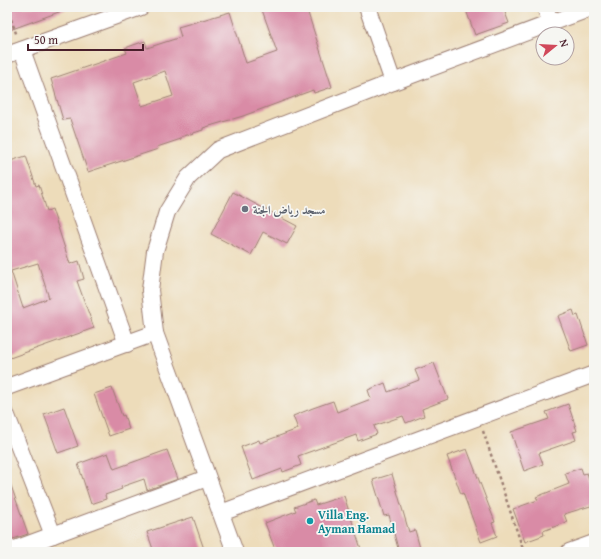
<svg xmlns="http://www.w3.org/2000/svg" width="601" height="559" viewBox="0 0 601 559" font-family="'Gentium Book Plus',Amiri,serif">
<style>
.building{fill:#d98ba6;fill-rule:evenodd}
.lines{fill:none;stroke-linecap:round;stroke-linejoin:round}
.minor-casing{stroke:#9c7e72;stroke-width:18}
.path{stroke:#9c7e72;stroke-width:2.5;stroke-dasharray:3 3;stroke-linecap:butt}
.minor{stroke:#fff;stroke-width:16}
.worship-dot{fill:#6b7280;stroke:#f6f6f2;stroke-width:1.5}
.culture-dot{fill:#0f9aa8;stroke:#f6f6f2;stroke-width:1.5}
.labels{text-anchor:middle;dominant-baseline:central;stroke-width:3.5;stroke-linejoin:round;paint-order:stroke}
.worship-label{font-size:12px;font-weight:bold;fill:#5b616d;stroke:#f6f6f2;text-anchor:start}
.culture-label{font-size:12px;font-weight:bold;fill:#0d838f;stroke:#f6f6f2;text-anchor:start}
</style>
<rect width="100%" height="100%" fill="#f6f6f2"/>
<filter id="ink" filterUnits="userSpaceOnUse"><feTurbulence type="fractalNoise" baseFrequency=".025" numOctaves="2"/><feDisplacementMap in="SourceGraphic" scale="8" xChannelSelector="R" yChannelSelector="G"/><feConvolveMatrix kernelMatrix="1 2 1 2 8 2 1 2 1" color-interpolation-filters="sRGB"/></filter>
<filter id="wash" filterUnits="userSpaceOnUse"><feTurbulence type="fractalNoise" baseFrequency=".012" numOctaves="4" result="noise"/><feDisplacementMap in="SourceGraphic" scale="16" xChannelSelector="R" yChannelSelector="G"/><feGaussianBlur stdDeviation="0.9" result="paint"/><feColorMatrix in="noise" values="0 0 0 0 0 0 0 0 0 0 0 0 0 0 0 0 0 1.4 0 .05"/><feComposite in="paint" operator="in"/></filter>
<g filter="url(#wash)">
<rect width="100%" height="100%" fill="#eddcba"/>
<g id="blocks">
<!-- building -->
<g class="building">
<path d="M7 7H67V9L7 31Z"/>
<path d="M261 7H306L332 87 314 93 313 90 243 116 203 128V130L181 137V139L157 147 158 149 88 172 70 119 63 120 51 79 127 53 125 48 145 41 147 48 181 37 178 27 230 12 246 63 277 52ZM165 71 173 96 142 106 134 82Z"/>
<path d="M476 7H503L509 23 475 35 466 10Z"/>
<path d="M26 156 36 186 39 185 47 211 52 209 70 264 79 261 84 279 77 281 94 328 7 359V162ZM38 263 49 298 23 308 11 271Z"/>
<path d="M233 192 297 226 287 244 263 232 251 255 211 234Z"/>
<path d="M573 310 575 316 578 315 588 345 571 351 558 316Z"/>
<path d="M434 363 448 399 422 409 424 416 406 423 403 416 374 426 377 434 358 441 356 435 298 456 301 465 283 472 282 469 253 480 241 447 259 440 260 443 298 429 293 416 313 408 333 401 337 412 371 399 368 390 385 383 388 392 419 380 415 370Z"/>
<path d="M112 388 122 416 124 415 129 429 109 436 94 394Z"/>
<path d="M568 404 577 431 573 432 576 440 539 453 543 464 524 471 511 432 549 419 546 412Z"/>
<path d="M64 407 78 446 58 453 44 414Z"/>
<path d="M467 449 495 522 492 523 497 536 481 542 463 493 461 494 447 456Z"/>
<path d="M167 450 178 479 147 490 144 479 121 487 122 489 105 495 106 499 91 504 78 464 108 453 114 469Z"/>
<path d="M581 468 583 474 587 473 594 495V505L564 514 567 522 543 531 544 535 525 542 513 509 538 500 536 497 569 484 565 473Z"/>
<path d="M392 474 409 532 415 530 421 552H399L389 515 384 516 373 480Z"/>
<path d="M7 480H9L28 534 7 541Z"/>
<path d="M344 496 362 552H276L265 523 296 511 294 507 314 500 316 505Z"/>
<path d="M193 517 205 552H154L147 532Z"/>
</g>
</g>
</g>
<g filter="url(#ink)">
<use href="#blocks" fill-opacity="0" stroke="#9c7e72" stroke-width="1"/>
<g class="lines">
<!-- minor casing -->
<g class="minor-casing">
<g id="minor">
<path d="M367 7 393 82"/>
<path d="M545 7 551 23"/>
<path d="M22 50 127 344"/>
<path d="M7 55 141 7"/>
<path d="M7 387 155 333"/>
<path d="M7 416 53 535"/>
<path d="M221 513 594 374"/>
<path d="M7 552 207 478"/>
<path d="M235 552 155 333 150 290 155 251 167 212 188 178 218 150 393 82 594 7"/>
<path d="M569 552 594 543"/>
</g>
</g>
<!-- path -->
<g class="path">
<path d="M7 8 17 36"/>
<path d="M483 431 524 552"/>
</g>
<!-- minor -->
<use href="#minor" class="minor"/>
</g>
</g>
<!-- markers -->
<circle class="worship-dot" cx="245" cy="209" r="4"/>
<circle class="culture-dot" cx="310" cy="521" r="4"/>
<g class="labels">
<!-- worship labels -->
<g class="worship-label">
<text x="253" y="209">مسجد رياض الجنة</text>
</g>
<!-- culture labels -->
<g class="culture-label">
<text x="318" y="514">Villa Eng.<tspan x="318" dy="14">Ayman Hamad</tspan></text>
</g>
</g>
<!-- margin -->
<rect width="601" height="559" fill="none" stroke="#f6f6f2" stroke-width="24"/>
<!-- north arrow -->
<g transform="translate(555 46) rotate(72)"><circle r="19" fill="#f6f6f2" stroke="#b1a0a2"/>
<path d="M0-3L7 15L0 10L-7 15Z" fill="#d1495b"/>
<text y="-6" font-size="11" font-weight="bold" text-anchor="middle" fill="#4a1f2b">N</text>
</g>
<!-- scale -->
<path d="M28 44v6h115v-6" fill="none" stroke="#4a1f2b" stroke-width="2"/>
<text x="34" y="44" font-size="12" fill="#4a1f2b" stroke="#f6f6f2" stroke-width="3" paint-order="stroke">50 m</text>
</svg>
